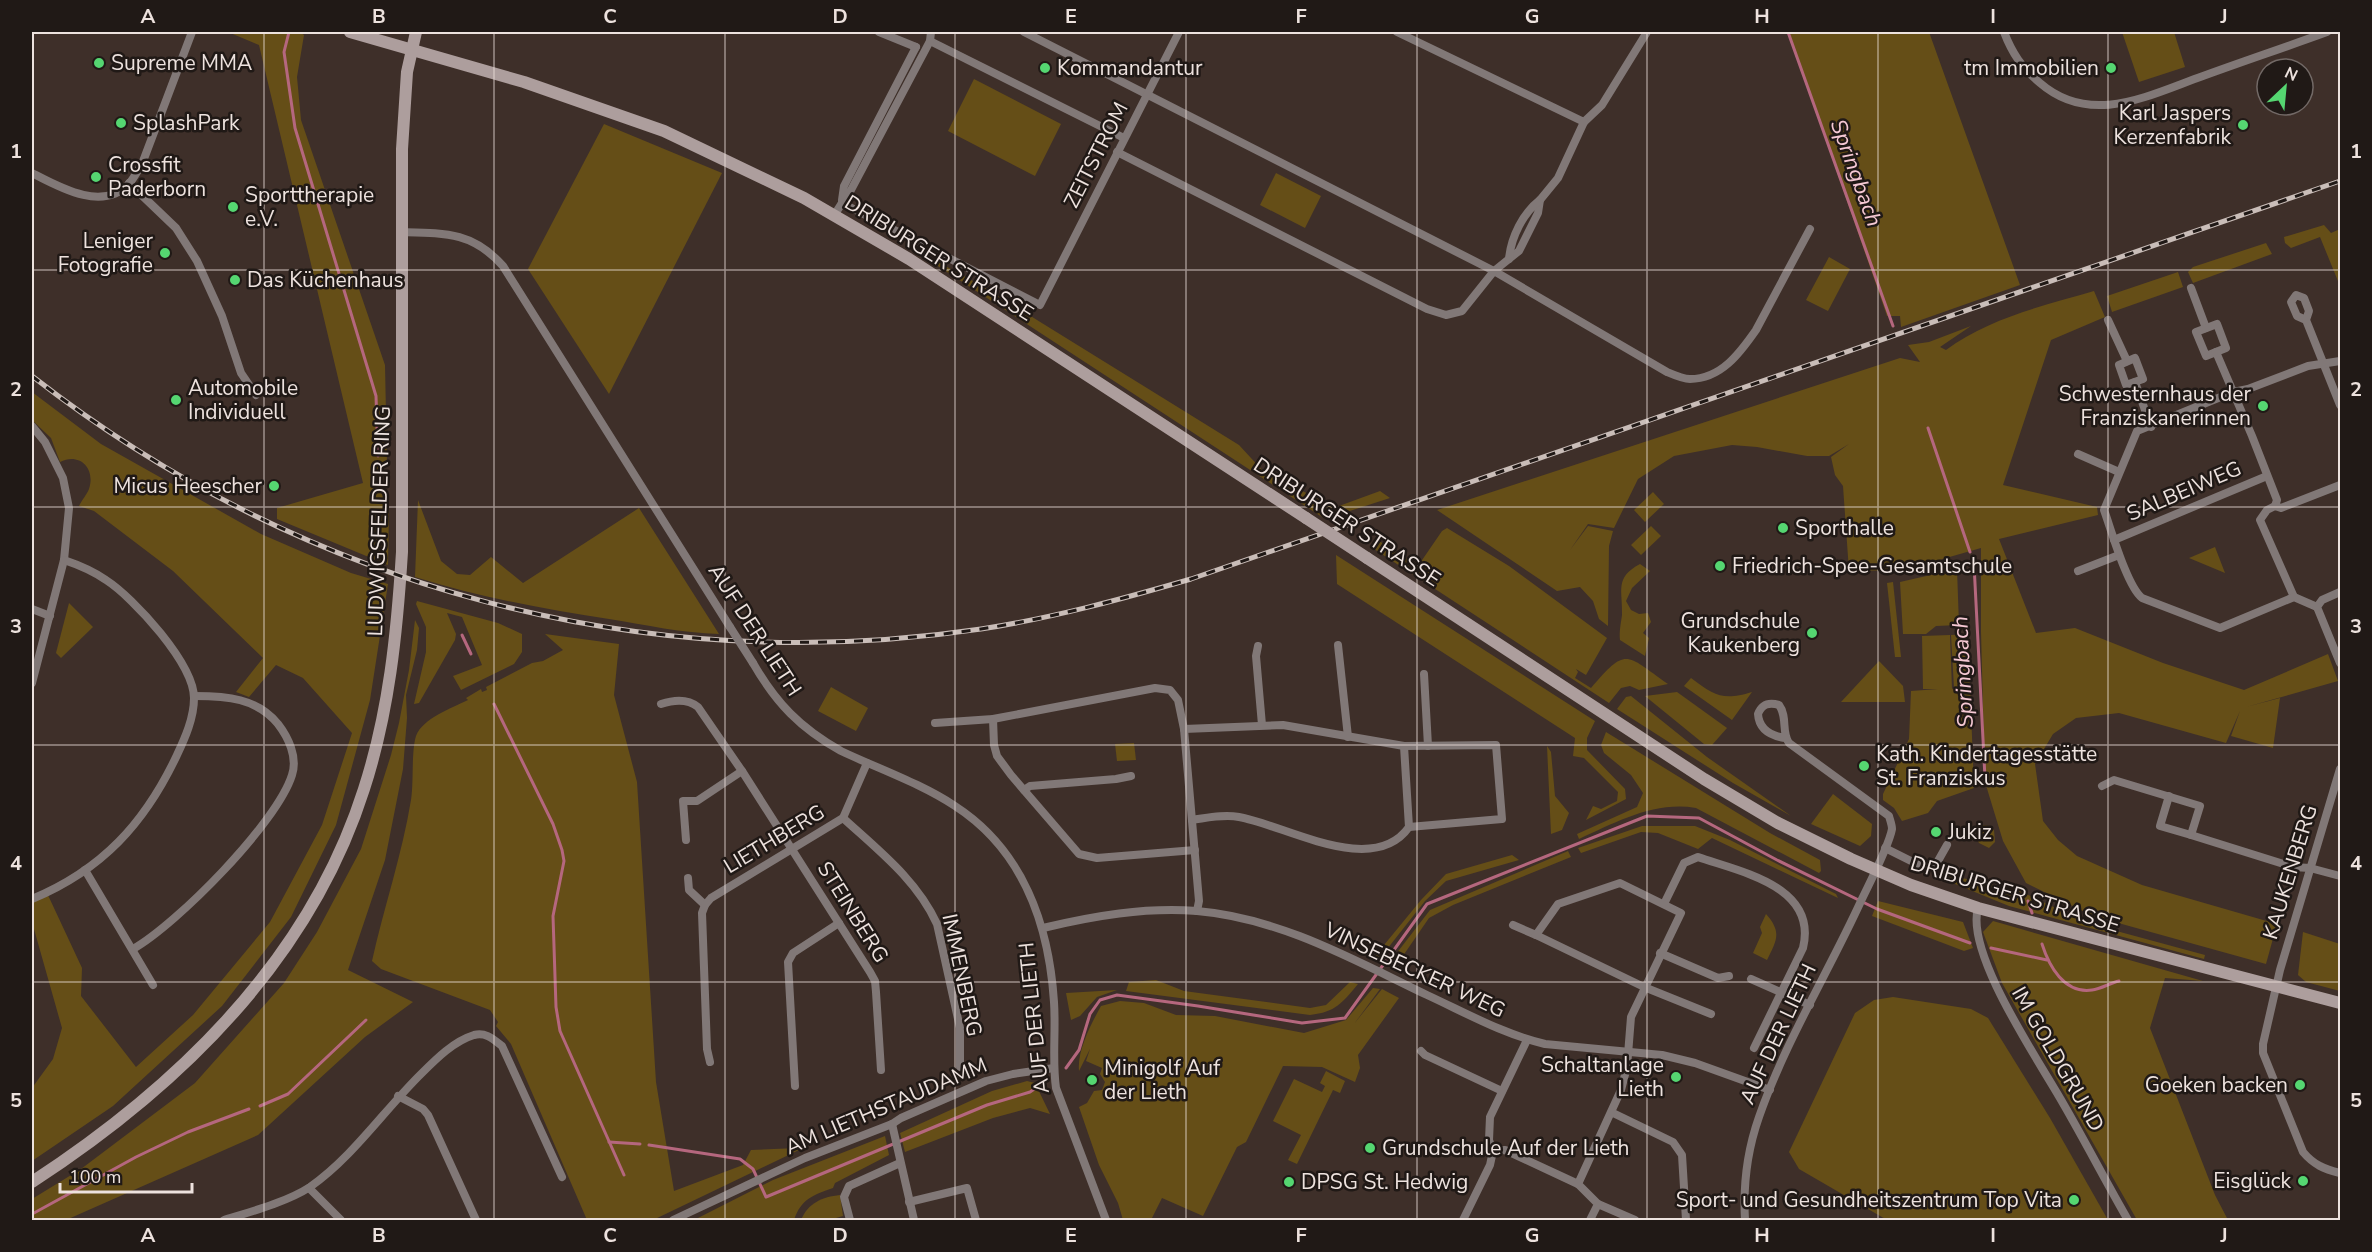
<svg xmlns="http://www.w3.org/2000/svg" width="2372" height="1252" viewBox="0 0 2372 1252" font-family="'Nunito Sans',sans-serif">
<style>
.green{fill:#654e17}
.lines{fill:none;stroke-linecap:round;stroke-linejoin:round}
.stream{stroke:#b5677e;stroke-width:3}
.minor{stroke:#817877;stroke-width:8}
.secondary{stroke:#ad9e9d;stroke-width:12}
.rail-casing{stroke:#c9bdb8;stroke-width:5}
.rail{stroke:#201916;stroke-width:3;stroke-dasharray:9;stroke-linecap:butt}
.minor-bridge{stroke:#817877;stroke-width:8}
.secondary-bridge{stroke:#ad9e9d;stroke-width:12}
.grid{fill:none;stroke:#ede2de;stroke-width:1.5;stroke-opacity:0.55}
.poi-dot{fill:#55d671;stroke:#201916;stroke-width:2}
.labels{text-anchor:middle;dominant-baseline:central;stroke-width:5;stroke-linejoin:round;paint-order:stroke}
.poi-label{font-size:21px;fill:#ede2de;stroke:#201916;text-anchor:start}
.street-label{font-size:21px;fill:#ede2de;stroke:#201916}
.water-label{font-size:22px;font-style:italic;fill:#f6c9d4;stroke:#201916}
.neatline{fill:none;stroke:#ede2de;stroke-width:2}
.grid-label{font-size:20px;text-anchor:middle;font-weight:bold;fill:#ede2de}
</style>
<rect width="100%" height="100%" fill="#3e2f29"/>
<!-- green -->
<g class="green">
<path d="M228 32H300L304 35 297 77 301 120 385 365 387 463 374 477 389 510 388 565 277 519V508L363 483 259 45Z"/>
<path d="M1788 32H1929L2020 285 1901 327 1900 316H1887Z"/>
<path d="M2122 32H2174L2185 67 2139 82Z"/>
<path d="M974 79 1061 124 1035 176 948 131Z"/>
<path d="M604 124 722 173 609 394 528 269Z"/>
<path d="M1276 173 1321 196 1305 228 1260 205Z"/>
<path d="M2324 225 2331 233 2340 229V286L2320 237 2291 248 2285 243 2284 237Z"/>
<path d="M2266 243 2272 254 2193 283 2188 272 2193 267Z"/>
<path d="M916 250 982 286 1239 445 1263 471 1330 505 1339 506 1380 491 1390 498 1325 519 915 251Z"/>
<path d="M1829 257 1850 269 1828 311 1806 300Z"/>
<path d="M2178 272 2183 287 2112 312 2107 296Z"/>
<path d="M2094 291 2105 317 2051 340 2003 485 2097 507 2098 515 1999 539 2036 633 2075 628 2163 663 2244 690 2328 654 2338 681 2246 707 2280 698 2273 748 2231 736 2240 711 2226 743 2119 713 2076 718 2053 734 2035 764 2043 821 2058 840 2077 856 2142 885 2277 924 2266 964 2093 916 2026 883 2003 841 1985 782 1981 632V548L1904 570 1849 571 1843 486 1835 475 1831 457 1849 444 1829 456H1807L1757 447 1732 445 1674 456 1638 479 1614 528 1588 524 1570 550 1588 526 1613 531 1609 546 1608 626 1599 619 1593 601 1580 587 1557 591 1437 510 1900 358 1920 362 1908 345 1929 342 1971 326 1940 347 1946 350C1989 318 2043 306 2094 291Z"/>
<path d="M32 392 101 444 261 534 351 573 388 584 370 700 336 825 291 917 222 1006 113 1106 32 1161V1088L53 1059 62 1028 32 922V901L47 893 82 968 81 996 136 1067 193 1015 270 922 322 825 352 733 303 678 276 665 249 697 236 692 263 658 173 571 94 511 79 506C82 500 87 494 89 489 96 468 79 452 60 462L51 438 32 420Z"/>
<path d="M1653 492 1664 504 1645 522 1634 510Z"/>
<path d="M418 500 441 561 457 574 470 575 491 557 523 583 639 508 719 634C682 633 646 625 609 619 544 609 479 597 415 577Z"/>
<path d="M1651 526 1661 536 1641 555 1631 545Z"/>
<path d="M1447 528 1509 566 1607 638 1586 675 1576 669 1578 672 1575 678 1591 688C1627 646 1625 654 1668 684L1639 690 1630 686 1621 688 1609 703 1371 547 1376 539 1418 566 1442 531Z"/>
<path d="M2215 547 2225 573 2189 558Z"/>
<path d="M1336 555 1595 721 1587 738V750L1625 789 1626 799 1586 820 1593 806 1601 809 1617 801 1618 792 1584 758 1573 756 1575 738 1337 584Z"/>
<path d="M1640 564 1650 571 1632 588 1626 601 1631 610 1639 614 1648 613 1651 622 1643 633 1649 638 1645 656 1620 640C1619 631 1621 623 1622 615 1623 590 1614 578 1640 564Z"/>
<path d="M1957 569 1959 625 1936 626 1926 634H1903L1900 582Z"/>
<path d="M1893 582 1901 657H1895L1887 583Z"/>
<path d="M417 601 498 623 522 634V652L514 664 461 690 453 676 482 665 462 617 447 613 456 634 455 640 419 703 414 704 426 652V627L416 604Z"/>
<path d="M69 603 93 627 61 658 56 653Z"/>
<path d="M415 620 419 628 417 650 406 695 407 718 403 769 385 860 348 970 413 1002 365 1037 258 1135 66 1220H32V1199L81 1169 195 1083 284 983 317 932 361 849 391 755 399 723 409 670Z"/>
<path d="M545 634 619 644 614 695 637 782 656 1082 674 1191 743 1165 751 1150 798 1148 799 1150 653 1220H587L511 1044 496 1026 498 1022 490 1010 381 969 372 961C384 907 402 855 411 800 414 782 411 752 416 736 423 718 452 708 468 700L466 698 481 689 482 692 487 690 486 687 532 663 543 661 563 650Z"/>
<path d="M1968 634 1974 788 1937 801 1928 813 1902 821 1894 808 1883 800V794L1909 739 1911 691 1938 689H1923L1922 636 1950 635 1952 689 1954 688 1951 635Z"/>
<path d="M1879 661 1903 686 1905 702H1841Z"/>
<path d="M1691 678C1715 696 1723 701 1752 692L1732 720 1684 686Z"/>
<path d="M831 687 868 708 856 731 818 711Z"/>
<path d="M1677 692 1727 728 1712 745 1704 744 1645 696Z"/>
<path d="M1631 696 1707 757 1791 816 1733 783 1617 709 1626 697Z"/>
<path d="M1606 732 1770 833 1820 860 1821 871 1819 873 1696 808C1654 801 1617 822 1579 839L1577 834 1637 807 1643 793 1631 775 1604 753 1601 745Z"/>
<path d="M1134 743 1136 760 1117 761 1115 744Z"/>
<path d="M1547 746 1551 752 1555 796 1569 813 1562 830 1551 834Z"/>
<path d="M1833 794 1872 824 1871 836 1860 846 1811 824Z"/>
<path d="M1981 825 1990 826 1994 830 1995 842 1989 848 1979 843 1976 837Z"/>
<path d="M1642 826H1695L1730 840 1836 894 1838 898 1712 838 1698 849 1658 833 1641 832 1581 853 1578 848Z"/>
<path d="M1568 851 1571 857 1453 905 1429 918 1396 966 1389 963 1430 910Z"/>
<path d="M1512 855 1519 860 1446 881 1425 901 1380 958 1375 956 1421 900 1446 874Z"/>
<path d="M1939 873 2018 890 2087 923 2205 955 2204 959 2009 906 1938 877Z"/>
<path d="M1878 901 1963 922 1973 948 1964 951 1872 916Z"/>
<path d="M1766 914C1782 932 1777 940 1767 960L1753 953 1762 933 1760 927Z"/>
<path d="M1993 921 2203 981 2165 978 2150 1028 2215 1195 2228 1220H2137L2002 983 1983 932Z"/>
<path d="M2303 932 2340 944V991L2306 982 2298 975Z"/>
<path d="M1156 980 1184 991 1310 1008 1326 1005 1350 982 1358 984C1342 1003 1336 1012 1310 1015L1126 991 1129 982Z"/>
<path d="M1373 988 1380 989 1354 1024 1382 989 1399 998 1358 1055 1360 1068 1355 1082 1322 1067 1283 1066 1246 1142 1237 1147 1203 1216 1162 1198 1151 1220H1123L1118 1203 1099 1165 1079 1107 1087 1103 1094 1091 1102 1090 1105 1082 1100 1074 1102 1068 1086 1061 1090 1049 1079 1071C1077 1051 1091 1024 1101 1006L1120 1001 1144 1003 1176 1015 1215 1016 1304 1033 1346 1020Z"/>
<path d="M1117 990 1097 997 1080 1016 1071 1020 1066 993Z"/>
<path d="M1893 997 1971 1009 1988 1018 2050 1118 2108 1220H1887L1799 1169 1789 1152 1855 1013 1874 1000Z"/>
<path d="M1326 1071 1345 1081 1340 1093 1333 1090 1297 1164 1288 1160 1301 1135 1273 1121 1294 1079 1322 1092 1325 1086 1320 1083Z"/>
<path d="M1027 1081 1035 1083 1050 1114 1030 1108 993 1118 905 1152 900 1133 992 1091Z"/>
<path d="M885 1136 889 1155 835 1183 833 1188C813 1195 801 1199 794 1220H694L773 1180Z"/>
<path d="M840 1195 843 1216 829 1220H801C808 1203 822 1197 840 1195Z"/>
</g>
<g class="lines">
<!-- stream -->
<g class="stream">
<path d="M289 32 284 52 295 128 376 396 378 456"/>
<path d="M1788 32 1893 326"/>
<path d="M1928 428 1970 552"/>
<path d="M1974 564 1985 778"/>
<path d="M462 635 471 654"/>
<path d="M494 704 553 824 562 850 564 861 553 916 556 1007 560 1031 624 1175"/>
<path d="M2028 901 2032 913"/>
<path d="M2042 944C2049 966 2064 994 2092 990 2101 989 2110 983 2119 981"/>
<path d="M1991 948 2047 960"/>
<path d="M1066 1068 1079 1050 1090 1014 1100 1000 1117 995 1198 1006 1302 1023 1345 1018 1427 904 1647 816 1699 818 1777 860 1877 909 1970 943"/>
<path d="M260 1106 288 1094 366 1020"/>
<path d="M609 1142 640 1144"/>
<path d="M649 1145 740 1159 753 1169 766 1197 987 1105 1030 1092 1040 1085"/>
<path d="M34 1213 136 1157 188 1132 249 1109"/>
</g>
<!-- minor -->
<g class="minor">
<path d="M879 32 916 47"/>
<path d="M1024 32 1494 271 1667 372C1674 375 1683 379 1690 379 1721 379 1740 353 1756 330L1810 229"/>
<path d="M1397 32 1584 122 1602 105 1647 32"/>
<path d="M2004 32C2012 53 2022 68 2040 83 2091 127 2149 95 2203 76 2244 61 2286 47 2327 32"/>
<path d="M930 41 1124 138"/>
<path d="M1117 152 1427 309 1446 315 1462 311 1494 271 1519 251 1538 213 1540 200 1558 178 1584 122"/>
<path d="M32 173C59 187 102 212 129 184 134 178 138 170 142 164L192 32"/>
<path d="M129 183 176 228 197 261 222 316 241 373 256 395"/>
<path d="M842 200 844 186 916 47"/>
<path d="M842 203 851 190 930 41 931 32"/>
<path d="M835 214 842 203 1040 305 1179 32"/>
<path d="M401 232C445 233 473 232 503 266L730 627"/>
<path d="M1509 259C1511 237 1523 213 1540 200"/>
<path d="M2191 288 2206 328"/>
<path d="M2108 320 2127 361"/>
<path d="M2306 320 2297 316 2291 302 2296 295 2304 298 2309 311 2306 320 2340 405"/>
<path d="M2217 324 2226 348 2206 356 2196 332Z"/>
<path d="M2216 352 2252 436 2277 500 2275 506"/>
<path d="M2135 358 2143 379 2126 385 2119 365Z"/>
<path d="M2135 382 2151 427"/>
<path d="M32 426 45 442 63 478 69 508 64 560 32 683"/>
<path d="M2078 454 2119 472"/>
<path d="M2114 540 2267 476"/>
<path d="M2078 571 2119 555"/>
<path d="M2340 592 2322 600 2317 607 2340 663"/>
<path d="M2294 597 2260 520 2267 510 2275 506 2281 508 2340 485"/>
<path d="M2317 607 2294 597 2220 628 2142 598C2127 586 2111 529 2104 510L2137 431 2233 392 2248 389 2308 366 2340 361"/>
<path d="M32 609 50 616"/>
<path d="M1338 645 1348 737"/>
<path d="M1258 646 1256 656 1262 725"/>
<path d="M753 663C776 703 800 728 841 751 879 769 920 783 955 806 1023 850 1049 925 1054 1002 1056 1031 1052 1060 1056 1088L1106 1220"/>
<path d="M1424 674 1428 746"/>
<path d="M661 704C673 700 687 698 698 707L742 771 870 972 875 981 876 992 881 1070"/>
<path d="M993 719 994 745 997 756 1011 775 1079 854 1097 858 1195 850"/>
<path d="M935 723 993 719 1155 688 1170 690 1178 700 1184 729 1199 901 1197 911"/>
<path d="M1184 729 1283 725 1404 746 1496 745 1502 819 1409 827"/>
<path d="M2340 769 2280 970 2263 1044V1053L2303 1152C2314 1165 2324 1169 2340 1173"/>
<path d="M2102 786 2114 780 2200 806 2191 835 2293 867 2310 868 2340 876"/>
<path d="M1024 790 1030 786 1116 779 1131 776"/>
<path d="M2169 796 2160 826 2191 835"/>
<path d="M843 818C878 850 917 880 937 924L960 1028V1067"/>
<path d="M1192 820C1207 818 1223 814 1239 817 1285 825 1373 878 1409 827L1404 746"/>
<path d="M686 840 683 801H697L742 771"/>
<path d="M1885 848 1919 865 1934 868 1947 845"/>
<path d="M85 870 153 985"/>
<path d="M688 878 689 890 705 905"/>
<path d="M32 899C102 870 145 823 177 755 185 738 194 718 194 698 194 664 134 598 106 580 93 571 79 565 64 560"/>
<path d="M1664 904 1684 863 1698 857C1741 872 1818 886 1803 948L1754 1048"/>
<path d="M1978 908C1965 954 2040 1062 2064 1105 2086 1143 2106 1182 2128 1220"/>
<path d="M1513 925 1536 935"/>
<path d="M1043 928C1093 916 1145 907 1197 911 1280 918 1354 960 1427 995 1466 1013 1503 1034 1545 1044L1662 1055 1695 1063 1770 1090"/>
<path d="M133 949C177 924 277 823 292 775 298 757 288 737 278 724 257 698 226 696 195 696"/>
<path d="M1660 953 1718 978 1729 976"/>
<path d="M1751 979 1810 1005"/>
<path d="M1421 1051 1425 1055 1502 1091"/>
<path d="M710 1062 707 1049 702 913 705 905 711 898 843 818 867 763"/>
<path d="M795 1086 788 962 793 953 839 923"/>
<path d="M398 1096 423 1109 428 1115 476 1220"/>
<path d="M1613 1113 1673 1142 1682 1155 1686 1220"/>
<path d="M892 1124 914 1220"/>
<path d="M1493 1151 1505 1150 1578 1184"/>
<path d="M309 1188 341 1220"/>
<path d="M909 1202 967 1188 976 1220"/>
<path d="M1598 1204 1635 1220"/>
<path d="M224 1220C250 1212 287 1202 310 1187 353 1157 385 1109 422 1073 436 1059 454 1041 474 1035 486 1032 493 1039 502 1046L562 1177"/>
<path d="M673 1220 805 1158 892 1124 901 1118 986 1081 1013 1074 1054 1068"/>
<path d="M850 1220 844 1197 849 1186 900 1163"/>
<path d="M1463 1220 1490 1165 1493 1151 1489 1140 1490 1117 1527 1040"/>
<path d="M1590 1220 1598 1204 1578 1184 1621 1090 1627 1067 1631 1017 1681 913 1620 883 1558 904 1536 935 1644 987 1711 1014"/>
<path d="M1745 1220C1743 1185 1747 1151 1759 1117 1785 1042 1828 973 1861 901 1869 884 1889 846 1892 829 1892 825 1890 820 1889 816L1789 743C1781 732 1788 717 1779 705 1769 702 1762 704 1758 714 1759 730 1772 736 1785 738"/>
</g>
<!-- secondary -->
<g class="secondary">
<path d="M350 32 524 82 664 131 804 198 909 259 1306 518"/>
<path d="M1367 558 1704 779 1778 823 1851 859 1911 885 1978 908 2340 1003"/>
<path d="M32 1182C178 1087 310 959 364 789 389 712 397 633 402 552V149L407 72 416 32"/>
</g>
<!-- rail casing -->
<g class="rail-casing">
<path id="rail" d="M32 376C303 587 641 679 981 629 1053 618 1122 599 1191 579L2340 181"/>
</g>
<!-- rail -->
<use href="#rail" class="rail"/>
<!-- minor-bridge -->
<path class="minor-bridge" d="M730 627 753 663"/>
<!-- secondary-bridge -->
<path class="secondary-bridge" d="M1306 518 1367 558"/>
</g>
<!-- grid -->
<path class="grid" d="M264 32V1220M494 32V1220M725 32V1220M955 32V1220M1186 32V1220M1417 32V1220M1647 32V1220M1878 32V1220M2108 32V1220M32 270H2340M32 507H2340M32 745H2340M32 982H2340"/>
<!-- markers -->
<g class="poi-dot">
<circle cx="99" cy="63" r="6"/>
<circle cx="1045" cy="68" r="6"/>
<circle cx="2111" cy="68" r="6"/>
<circle cx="121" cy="123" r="6"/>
<circle cx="2243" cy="125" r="6"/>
<circle cx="96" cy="177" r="6"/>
<circle cx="233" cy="207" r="6"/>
<circle cx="165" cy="253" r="6"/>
<circle cx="235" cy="280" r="6"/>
<circle cx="176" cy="400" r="6"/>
<circle cx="2263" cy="406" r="6"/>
<circle cx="274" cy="486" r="6"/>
<circle cx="1783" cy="528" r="6"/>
<circle cx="1720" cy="566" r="6"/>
<circle cx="1812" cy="633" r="6"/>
<circle cx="1864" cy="766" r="6"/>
<circle cx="1936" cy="832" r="6"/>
<circle cx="1676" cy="1077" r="6"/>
<circle cx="1092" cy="1080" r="6"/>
<circle cx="2300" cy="1085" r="6"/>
<circle cx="1370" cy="1148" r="6"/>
<circle cx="2303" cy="1181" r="6"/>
<circle cx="1289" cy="1182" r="6"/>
<circle cx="2074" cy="1200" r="6"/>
</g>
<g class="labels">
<!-- poi labels -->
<g class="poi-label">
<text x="111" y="63">Supreme MMA</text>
<text x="1057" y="68">Kommandantur</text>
<text x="2099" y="68" text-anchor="end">tm Immobilien</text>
<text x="2231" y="113" text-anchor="end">Karl Jaspers<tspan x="2231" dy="24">Kerzenfabrik</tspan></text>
<text x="133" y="123">SplashPark</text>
<text x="108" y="165">Crossfit<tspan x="108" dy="24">Paderborn</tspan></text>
<text x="245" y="195">Sporttherapie<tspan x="245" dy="24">e.V.</tspan></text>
<text x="153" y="241" text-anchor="end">Leniger<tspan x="153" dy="24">Fotografie</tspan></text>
<text x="247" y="280">Das Küchenhaus</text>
<text x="188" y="388">Automobile<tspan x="188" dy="24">Individuell</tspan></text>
<text x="2251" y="394" text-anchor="end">Schwesternhaus der<tspan x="2251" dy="24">Franziskanerinnen</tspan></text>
<text x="262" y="486" text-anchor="end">Micus Heescher</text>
<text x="1795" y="528">Sporthalle</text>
<text x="1732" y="566">Friedrich-Spee-Gesamtschule</text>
<text x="1800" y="621" text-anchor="end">Grundschule<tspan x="1800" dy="24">Kaukenberg</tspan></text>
<text x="1876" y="754">Kath. Kindertagesstätte<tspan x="1876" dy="24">St. Franziskus</tspan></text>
<text x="1948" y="832">Jukiz</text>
<text x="1664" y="1065" text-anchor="end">Schaltanlage<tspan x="1664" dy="24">Lieth</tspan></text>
<text x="1104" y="1068">Minigolf Auf<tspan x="1104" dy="24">der Lieth</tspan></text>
<text x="2288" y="1085" text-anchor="end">Goeken backen</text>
<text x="1382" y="1148">Grundschule Auf der Lieth</text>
<text x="2291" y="1181" text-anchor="end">Eisglück</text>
<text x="1301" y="1182">DPSG St. Hedwig</text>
<text x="2062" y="1200" text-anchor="end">Sport- und Gesundheitszentrum Top Vita</text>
</g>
<!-- street labels -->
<g class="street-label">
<text transform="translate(1096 155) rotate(-63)">ZEITSTROM</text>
<text transform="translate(939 258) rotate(32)">DRIBURGER STRASSE</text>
<text transform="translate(2184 491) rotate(-23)">SALBEIWEG</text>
<text transform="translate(379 521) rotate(-88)">LUDWIGSFELDER RING</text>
<text transform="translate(1347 522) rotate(33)">DRIBURGER STRASSE</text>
<text transform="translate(755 630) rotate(57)">AUF DER LIETH</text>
<text transform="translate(774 839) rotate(-31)">LIETHBERG</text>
<text transform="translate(2290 872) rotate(-73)">KAUKENBERG</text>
<text transform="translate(2015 894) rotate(17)">DRIBURGER STRASSE</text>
<text transform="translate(853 912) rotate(58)">STEINBERG</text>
<text transform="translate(1415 970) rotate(25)">VINSEBECKER WEG</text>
<text transform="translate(962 975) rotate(78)">IMMENBERG</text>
<text transform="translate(1034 1018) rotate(-96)">AUF DER LIETH</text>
<text transform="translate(1778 1034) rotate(-65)">AUF DER LIETH</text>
<text transform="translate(2058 1059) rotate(60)">IM GOLDGRUND</text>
<text transform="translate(886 1106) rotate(-23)">AM LIETHSTAUDAMM</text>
</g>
<!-- water labels -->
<g class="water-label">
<text transform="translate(1856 173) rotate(70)">Springbach</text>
<text transform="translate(1963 672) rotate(-93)">Springbach</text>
</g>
</g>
<!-- border -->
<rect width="2372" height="1252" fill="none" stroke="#201916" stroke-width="66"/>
<!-- north arrow -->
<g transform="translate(2285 87) rotate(26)"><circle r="28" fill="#201916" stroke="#726966" stroke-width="1.5"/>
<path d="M0-4.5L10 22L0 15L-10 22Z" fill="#55d671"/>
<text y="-9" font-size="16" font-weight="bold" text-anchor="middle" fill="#ede2de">N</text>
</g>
<!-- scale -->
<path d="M60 1183v9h132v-9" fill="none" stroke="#ede2de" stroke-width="3"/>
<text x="69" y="1183" font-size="18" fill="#ede2de" stroke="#201916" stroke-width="4.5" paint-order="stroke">100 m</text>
<rect x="33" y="33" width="2306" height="1186" class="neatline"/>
<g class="grid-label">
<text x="148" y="23">A</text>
<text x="379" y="23">B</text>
<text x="610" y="23">C</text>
<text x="840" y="23">D</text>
<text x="1071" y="23">E</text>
<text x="1301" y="23">F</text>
<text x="1532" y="23">G</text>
<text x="1762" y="23">H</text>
<text x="1993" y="23">I</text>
<text x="2224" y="23">J</text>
<text x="16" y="158">1</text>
<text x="2356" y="158">1</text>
<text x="16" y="396">2</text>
<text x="2356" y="396">2</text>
<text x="16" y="633">3</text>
<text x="2356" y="633">3</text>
<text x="16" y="870">4</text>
<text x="2356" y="870">4</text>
<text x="16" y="1107">5</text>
<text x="2356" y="1107">5</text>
<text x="148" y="1242">A</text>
<text x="379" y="1242">B</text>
<text x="610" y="1242">C</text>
<text x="840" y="1242">D</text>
<text x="1071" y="1242">E</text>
<text x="1301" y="1242">F</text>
<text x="1532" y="1242">G</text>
<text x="1762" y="1242">H</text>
<text x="1993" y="1242">I</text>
<text x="2224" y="1242">J</text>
</g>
</svg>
